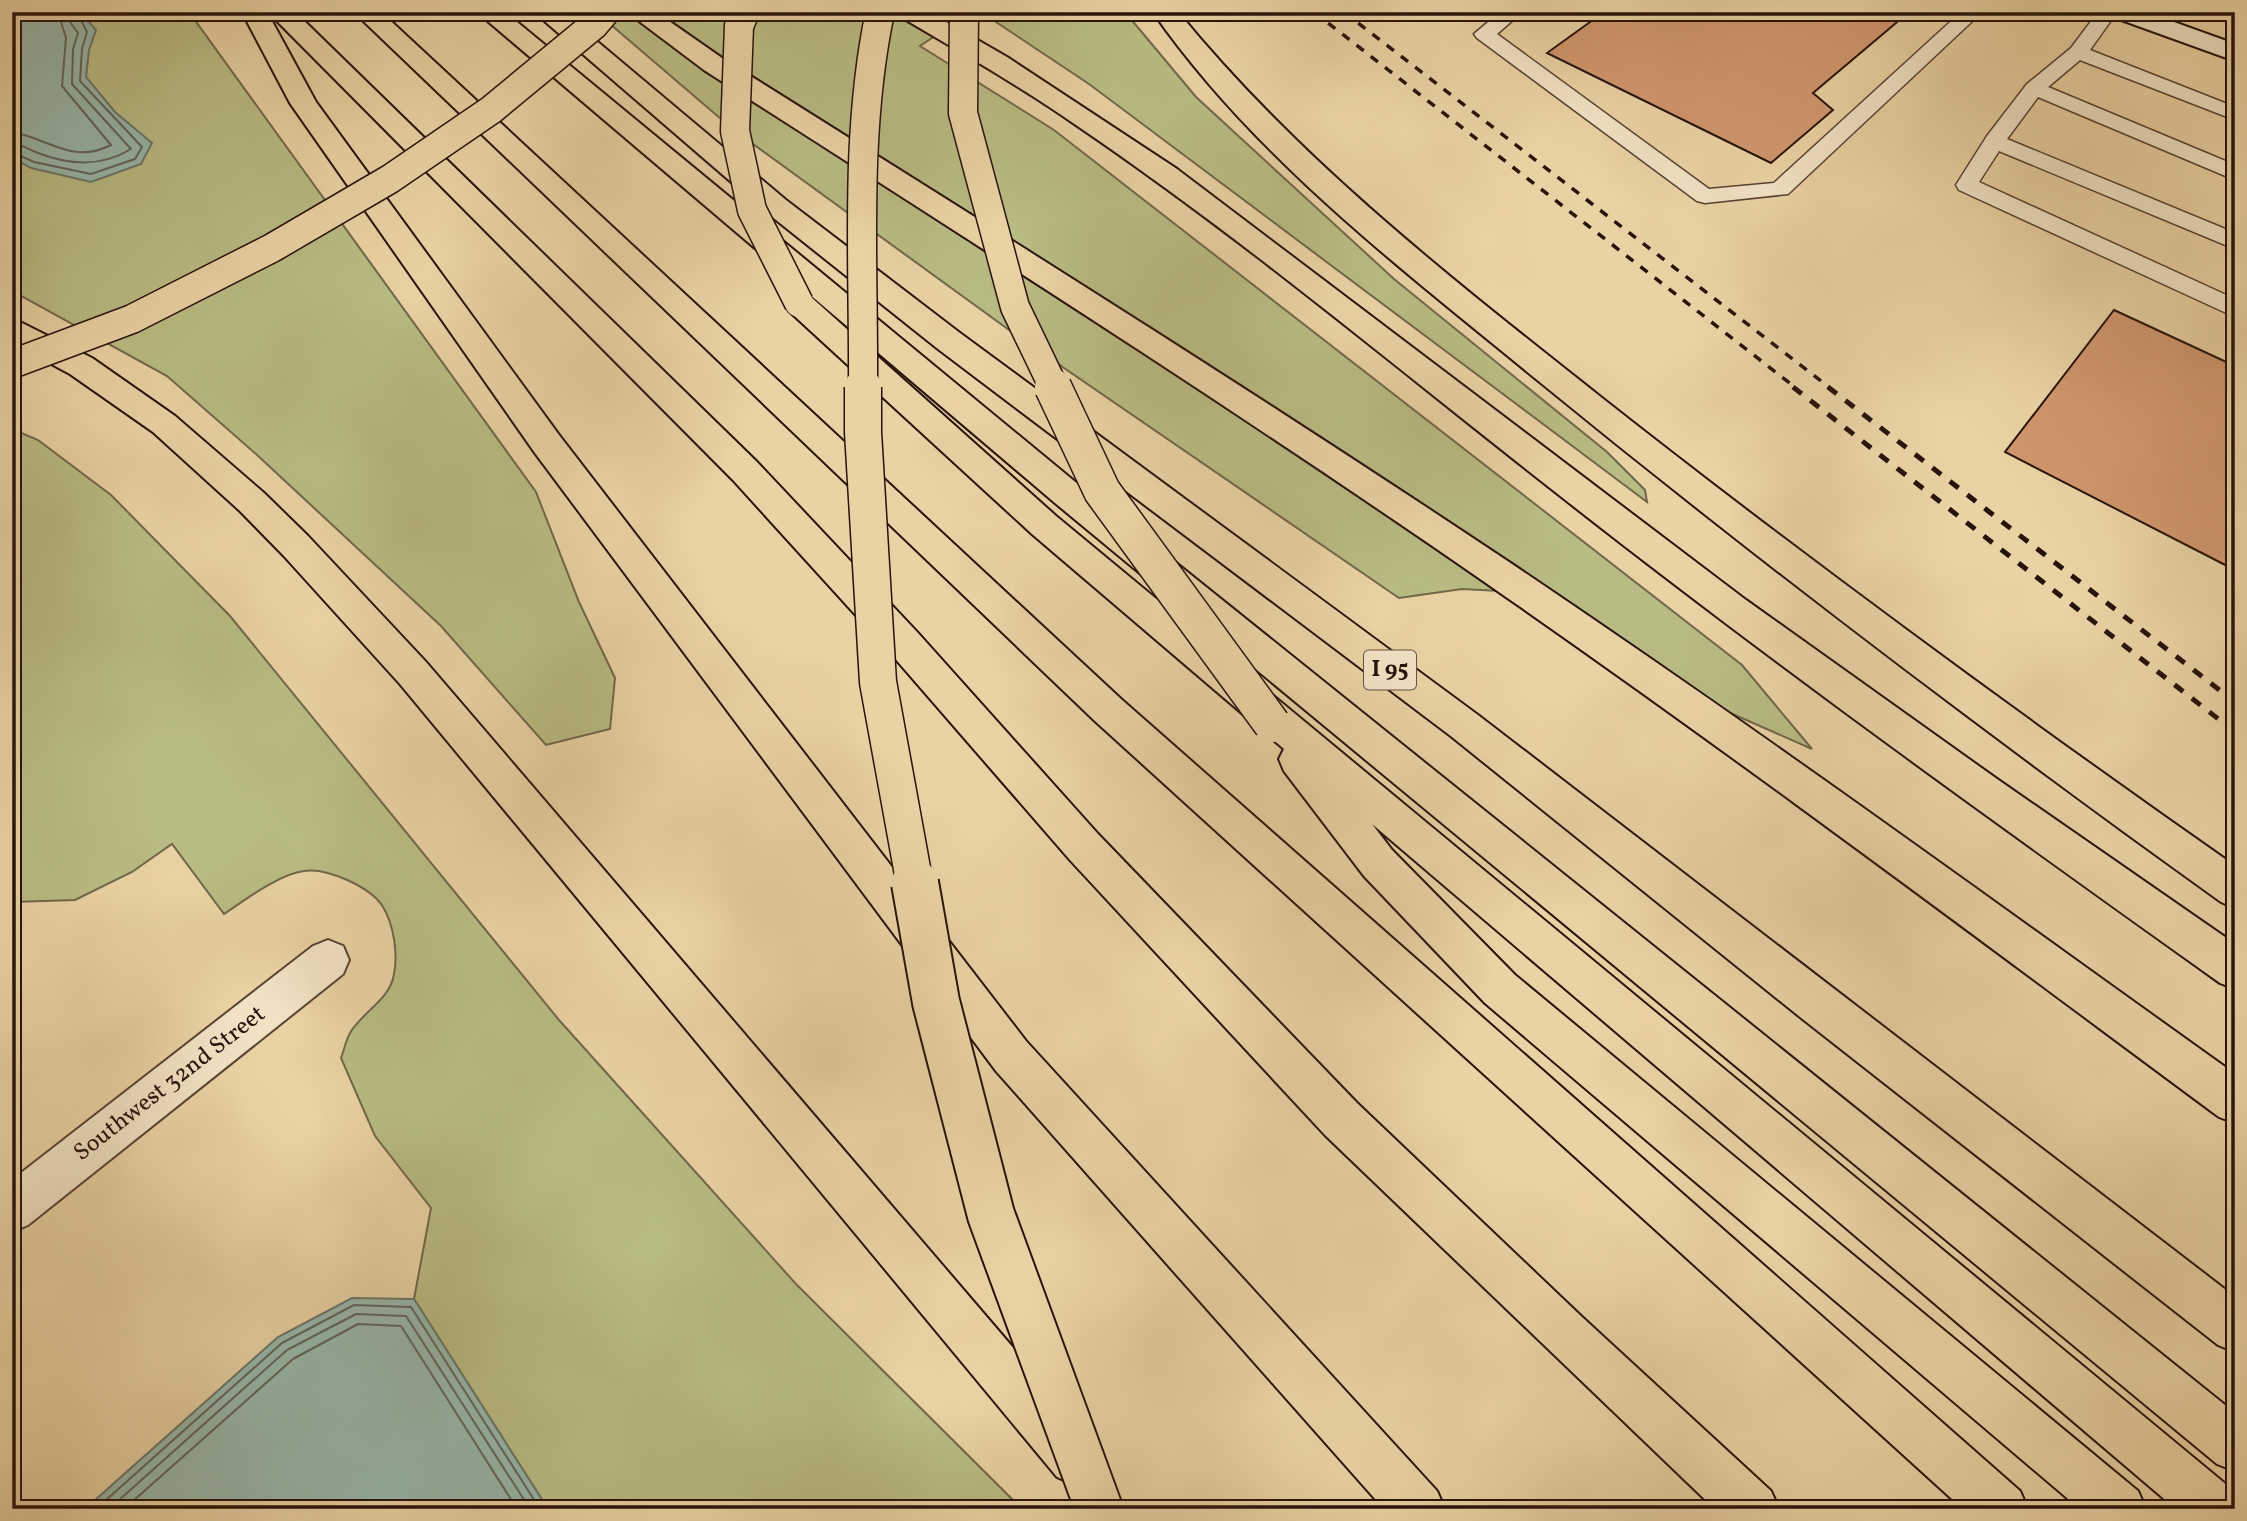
<svg xmlns="http://www.w3.org/2000/svg" width="2247" height="1521" viewBox="0 0 2247 1521" font-family="Vollkorn,serif">
<style>
.green{fill:#b9bb84;stroke:#706748;stroke-width:2}
.water{fill:#97b7aa;stroke:#6b756a;stroke-width:2}
.lines{fill:none;stroke-linecap:round;stroke-linejoin:round}
.shore{stroke:#60655a;stroke-width:2}
.building{fill:#d0976e;stroke:#28130b;stroke-width:2}
.lane-casing{stroke:#584331;stroke-width:3}
.street-casing{stroke:#584331;stroke-width:4}
.secondary-casing{stroke:#28130b;stroke-width:4}
.highway-casing{stroke:#28130b;stroke-width:4}
.lane{fill:#f1e2c4;fill-rule:evenodd}
.street{fill:#f1e2c4;fill-rule:evenodd}
.secondary{fill:#f1e2c4;fill-rule:evenodd}
.highway{fill:#e9d2a4;fill-rule:evenodd}
.rail-far1{stroke:#28130b;stroke-width:3.5;stroke-dasharray:9 9;stroke-linecap:butt}
.rail{stroke:#28130b;stroke-width:5;stroke-dasharray:11 11;stroke-linecap:butt}
.highway-bridge-far2-casing{stroke:#28130b;stroke-width:31;stroke-linecap:butt}
.highway-bridge-far1-casing{stroke:#28130b;stroke-width:39;stroke-linecap:butt}
.highway-bridge-casing{stroke:#28130b;stroke-width:50;stroke-linecap:butt}
.highway-bridge-far2{stroke:#e9d2a4;stroke-width:28}
.highway-bridge-far1{stroke:#e9d2a4;stroke-width:36}
.highway-bridge{stroke:#e9d2a4;stroke-width:46}
.labels{text-anchor:middle;dominant-baseline:central;stroke-width:6;stroke-linejoin:round;paint-order:stroke}
.shield{fill:#f1e2c4;stroke:#645142;stroke-width:2}
.shield-label{font-size:23px;font-weight:bold;fill:#28130b}
.street-label{font-size:24px;fill:#28130b;stroke:#f1e2c4}
</style>
<rect width="100%" height="100%" fill="#e9d2a4"/>
<filter id="stains"><feTurbulence type="fractalNoise" baseFrequency=".00286" numOctaves="4"/><feColorMatrix values="0 0 0 0 .2 0 0 0 0 .09 0 0 0 0 .02 0 0 0 .5 -.17"/></filter>
<radialGradient id="worn" r=".72"><stop offset=".6" stop-color="#630" stop-opacity="0"/><stop offset="1" stop-color="#630" stop-opacity=".3"/></radialGradient>
<!-- green -->
<g class="green">
<path d="M12 12H189L536 492 579 602 615 678 610 729 546 745 441 626 256 454 167 376 12 291Z"/>
<path d="M596 12H971L920 46 1054 130 1742 665 1812 749 1694 697 1519 592 1462 589 1399 598 1016 335 735 131Z"/>
<path d="M981 12H1125L1196 97 1394 279 1607 452 1645 490 1647 502 1089 84Z"/>
<path d="M12 429 38 440 111 495 230 616 559 1020 796 1284 1022 1509H548L414 1299 431 1208 375 1136 341 1058C344 1050 346 1040 350 1033 362 1012 390 1000 394 974 398 954 394 925 383 907 371 887 326 867 304 871 279 874 245 900 224 914L172 844 132 872 75 900 12 902Z"/>
</g>
<!-- water -->
<g class="water">
<path d="M12 12H80L96 30 89 50 86 77 115 112 152 143 141 164 91 182 31 168 12 157Z"/>
<path d="M352 1298 414 1299 548 1509H85L278 1337Z"/>
</g>
<g class="lines">
<!-- shore -->
<g class="shore">
<path d="M12 132C48 138 72 165 111 145L62 86 66 38 58 12"/>
<path d="M12 143C22 144 29 150 38 153 69 165 102 167 131 149L72 84 73 49 78 33 70 22 68 12"/>
<path d="M12 152 34 162 91 174 135 159 142 147 80 81 82 49 87 32 77 12"/>
<path d="M96 1509 282 1343 354 1305 411 1307 540 1509"/>
<path d="M109 1509 287 1350 356 1314 406 1316 530 1509"/>
<path d="M124 1509 293 1359 358 1324 401 1326 517 1509"/>
</g>
</g>
<!-- building -->
<g class="building">
<path d="M1604 12H1909L1813 93 1833 110 1771 163 1547 53Z"/>
<path d="M2114 310 2235 366V570L2005 452Z"/>
</g>
<g class="lines">
<!-- lane casing -->
<g class="lane-casing">
<g id="lane">
<path d="M1500 12H1522L1497 34 1709 189 1774 183 1961 12H1982L1788 194 1705 203 1697 201 1477 38 1474 34Z"/>
<path d="M2098 12H2117L2090 50 2235 107V120L2080 60 2048 87 2235 165V180L2038 97 2007 139 2235 233V249L1999 151 1979 182 2235 299V317L1959 190 1956 185 1987 136 2027 84 2071 48Z"/>
</g>
</g>
<!-- street casing -->
<g class="street-casing">
<path id="street" d="M328 940 343 946 349 960 343 974 28 1225 12 1232V1180L313 946Z"/>
</g>
<!-- secondary casing -->
<g class="secondary-casing">
<path id="secondary" d="M2110 12H2146L2235 44V61L2113 17Z"/>
</g>
<!-- highway casing -->
<g class="highway-casing">
<g id="highway">
<path d="M242 12H267L316 102 559 435 1026 1041 1437 1491 1445 1509H1384L996 1071 535 453 290 103Z"/>
<path d="M268 12H295L757 462 918 633 1098 834 1357 1103 1582 1317 1771 1491 1779 1509H1715L1325 1135 1070 860 892 655 733 480Z"/>
<path d="M354 12H381L1121 699 2020 1491 2028 1509H1963L1095 721Z"/>
<path d="M477 12H505L1079 485 2235 1413V1471L2217 1464 1055 503Z"/>
<path d="M534 12H562L786 200 960 333 1478 715 2235 1297V1352L2218 1345 1800 1017 1452 737 938 349 766 212Z"/>
<path d="M627 12H656L722 58C986 224 1250 389 1509 562 1755 727 1994 902 2235 1074V1123L2219 1117C1976 937 1734 755 1486 583 1229 405 966 238 704 70Z"/>
<path d="M898 12H929L1007 57 1177 169 1746 600 1997 779 2235 944V989L2220 983C1997 824 1774 664 1559 495 1399 370 1244 239 1076 125 1020 86 960 52 901 17Z"/>
<path d="M1153 12H1178C1299 160 1448 276 1597 394 1805 558 2018 714 2235 866V908L2221 902C1987 734 1759 561 1536 379 1401 268 1254 157 1153 12Z"/>
<path d="M800 294 811 297 1056 516 2234 1491 2235 1509H2176L1372 824 1392 850 1515 975 2138 1491 2146 1509H2080L1485 1003 1364 876 1284 771 1279 759 1284 749 1032 534 789 311 785 304 789 297Z"/>
<path d="M12 318 92 358 175 416 264 493 308 536 426 662 1093 1441 1101 1459 1093 1477 1075 1485 1057 1477 400 684 284 556 240 511 153 432 70 374 12 343Z"/>
</g>
</g>
<!-- lane -->
<use href="#lane" class="lane"/>
<!-- street -->
<use href="#street" class="street"/>
<!-- secondary -->
<use href="#secondary" class="secondary"/>
<!-- highway -->
<use href="#highway" class="highway"/>
<!-- rail-far1 -->
<g class="rail-far1">
<path d="M1314 12 1796 388"/>
<path d="M1344 12 1830 388"/>
</g>
<!-- rail -->
<g class="rail">
<path d="M1793 387 2235 732"/>
<path d="M1828 387 2235 702"/>
</g>
<!-- highway-bridge-far2 casing -->
<g class="highway-bridge-far2-casing">
<g id="highway-bridge-far2">
<path d="M745 12 739 26 735 131 752 210 799 303"/>
<path d="M964 12 963 113 1015 307 1054 388"/>
<path d="M12 364 132 319 272 248 390 179 491 110 594 25 605 12"/>
<path d="M863 388C864 263 854 136 880 12"/>
</g>
</g>
<!-- highway-bridge-far1 casing -->
<g class="highway-bridge-far1-casing">
<g id="highway-bridge-far1">
<path d="M863 387V432L878 682 915 885"/>
<path d="M1053 387 1102 491 1272 724"/>
</g>
</g>
<!-- highway-bridge casing -->
<g class="highway-bridge-casing">
<path id="highway-bridge" d="M915 883 936 1002 991 1215 1099 1509"/>
</g>
<!-- highway-bridge-far2 -->
<use href="#highway-bridge-far2" class="highway-bridge-far2"/>
<!-- highway-bridge-far1 -->
<use href="#highway-bridge-far1" class="highway-bridge-far1"/>
<!-- highway-bridge -->
<use href="#highway-bridge" class="highway-bridge"/>
</g>
<g class="labels">
<!-- shield labels -->
<rect class="shield" x="1364" y="650.5" width="52" height="39" rx="5"/>
<g class="shield-label">
<text x="1390" y="670">I 95</text>
</g>
<!-- street labels -->
<g class="street-label">
<text transform="translate(170 1084) rotate(-38)">Southwest 32nd Street</text>
</g>
</g>
<!-- margin -->
<rect width="2247" height="1521" fill="none" stroke="#e9d2a4" stroke-width="42"/>
<rect x="14" y="14" width="2219" height="1493" fill="none" stroke="#28130b" stroke-width="3.5"/>
<rect x="21" y="21" width="2205" height="1479" fill="none" stroke="#28130b" stroke-width="2"/>
<rect width="100%" height="100%" filter="url(#stains)"/>
<rect width="100%" height="100%" fill="url(#worn)"/>
</svg>
